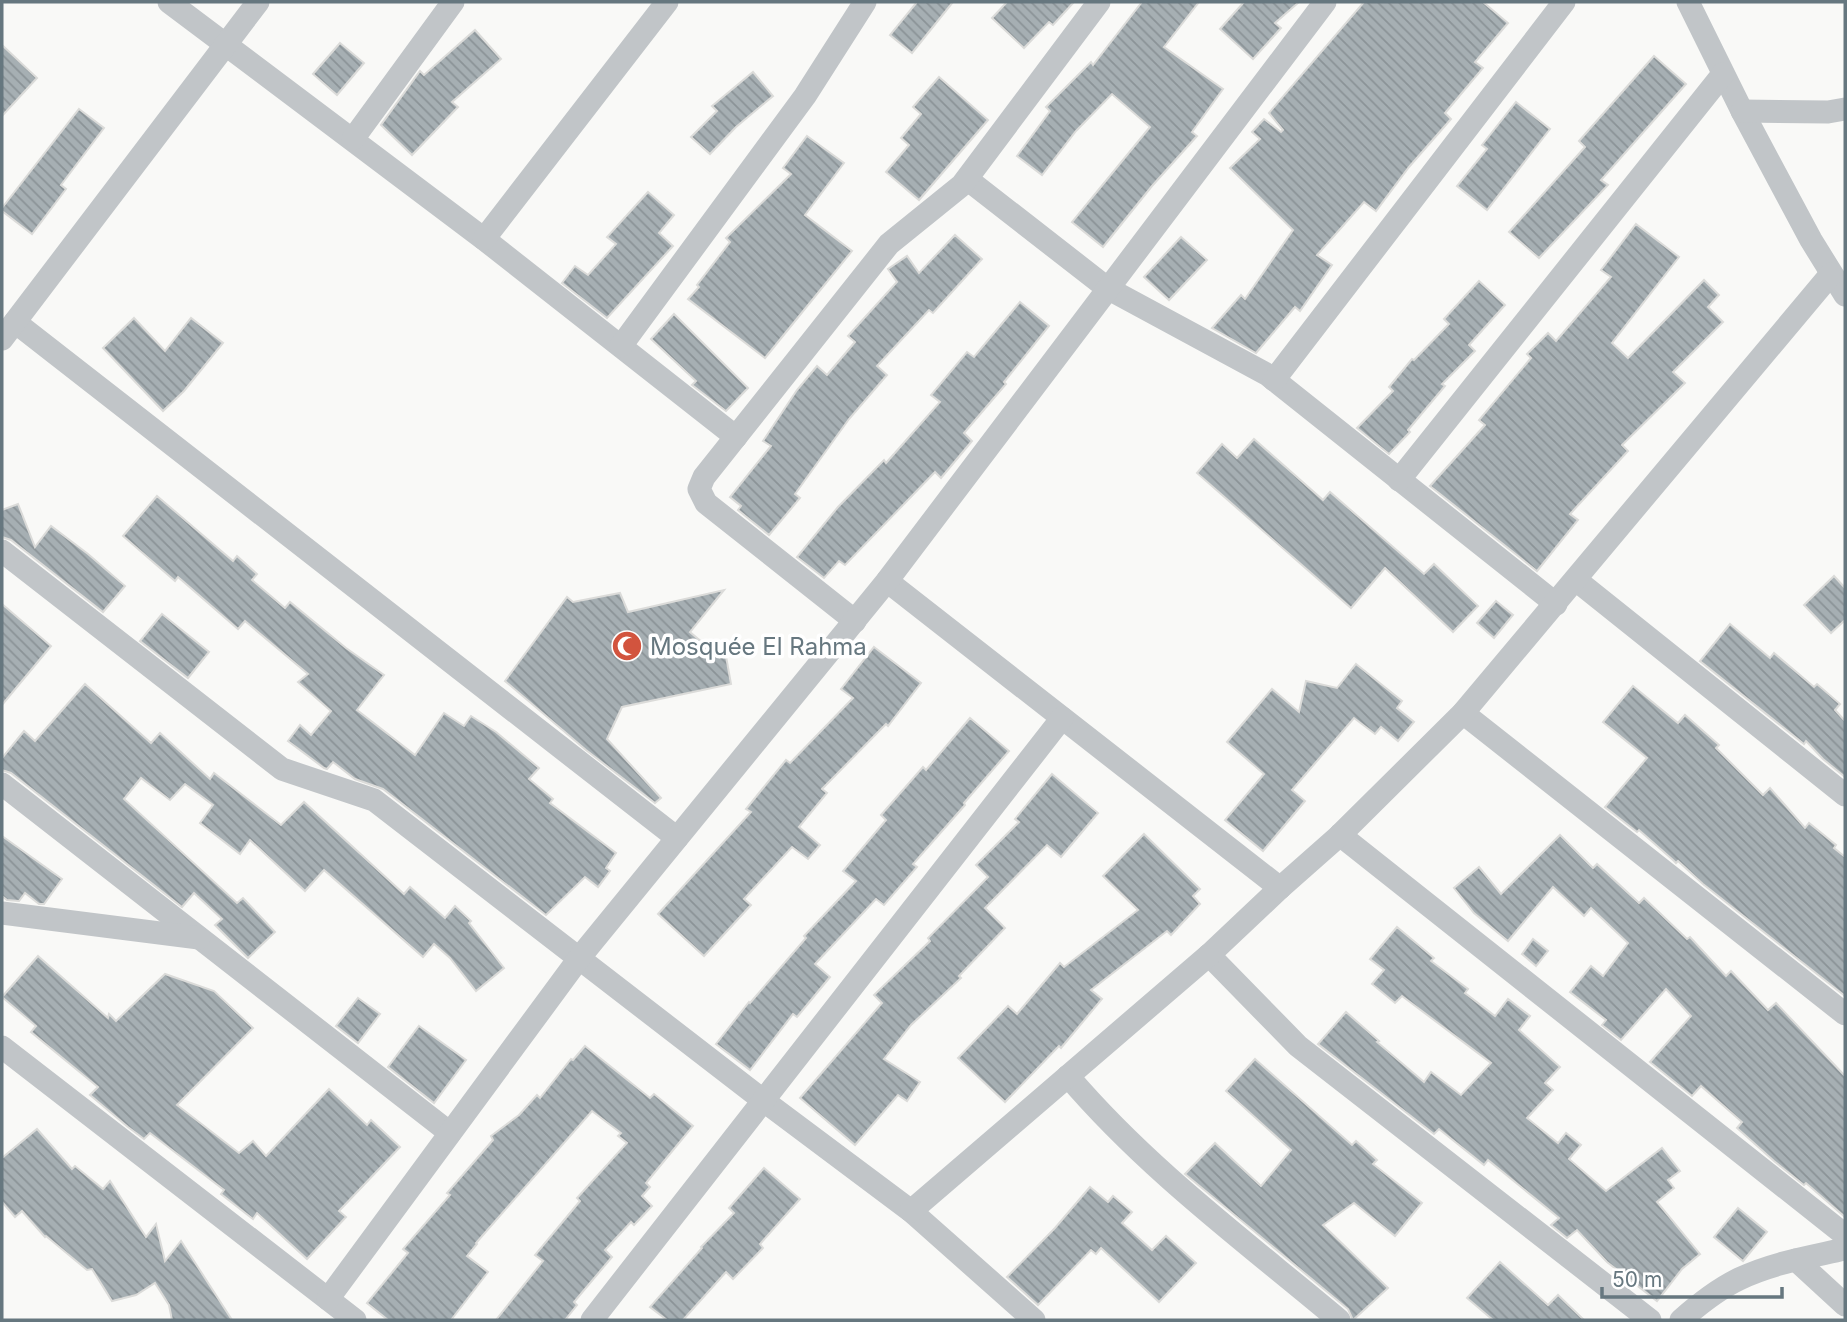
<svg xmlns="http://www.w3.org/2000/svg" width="1847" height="1322" viewBox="0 0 1847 1322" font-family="Inter,sans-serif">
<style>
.building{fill:url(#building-back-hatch);stroke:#dbdbd9;stroke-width:2}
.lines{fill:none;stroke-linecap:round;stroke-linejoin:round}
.minor{stroke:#c1c5c8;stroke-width:23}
.labels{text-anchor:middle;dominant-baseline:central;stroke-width:7;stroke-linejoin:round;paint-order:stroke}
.poi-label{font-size:24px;fill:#66777f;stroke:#fff;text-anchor:start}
</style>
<defs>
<pattern id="building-back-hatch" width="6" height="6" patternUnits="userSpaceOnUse" patternTransform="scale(1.75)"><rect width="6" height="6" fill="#a6afb3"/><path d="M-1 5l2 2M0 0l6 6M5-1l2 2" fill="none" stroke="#8b9397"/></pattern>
</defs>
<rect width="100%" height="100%" fill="#f9f9f7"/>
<!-- building -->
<g class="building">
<path d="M917 2H953L912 53 890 35Z"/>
<path d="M1007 2H1074L1053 25 1049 22 1024 48 992 18Z"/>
<path d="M1142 2H1199L1164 47 1223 89 1192 132 1197 136 1152 186 1103 247 1072 222 1150 127 1112 94 1076 131 1042 175 1017 156 1050 111 1046 107 1091 62 1093 65Z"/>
<path d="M1244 2H1299L1275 23 1281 28 1253 59 1220 29Z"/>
<path d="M1364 2H1483L1508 23 1475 62 1483 68 1445 113 1451 119 1409 167 1376 211 1364 202 1317 255 1332 265 1300 311 1295 307 1256 353 1212 328 1241 295 1245 299 1293 230 1230 168 1260 139 1252 132 1264 119 1281 132 1283 130 1269 113Z"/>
<path d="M475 30 501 59 452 102 458 107 412 155 381 125 420 71 424 75Z"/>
<path d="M340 43 364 63 337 95 313 74Z"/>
<path d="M2 45 37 78 2 116Z"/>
<path d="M1654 56 1686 84 1601 180 1608 185 1539 258 1509 232 1585 147 1579 141Z"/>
<path d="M753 72 773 96 736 127 710 154 691 137 717 111 712 106Z"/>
<path d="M939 77 988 120 919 200 886 172 909 145 901 138 921 114 913 107Z"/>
<path d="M1516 102 1550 129 1487 210 1457 186 1487 149 1482 145Z"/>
<path d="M79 109 104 128 61 185 66 189 32 234 2 211V208Z"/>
<path d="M807 136 844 163 805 215 852 251 765 358 688 299 699 287 697 285 730 242 726 238 791 174 783 168Z"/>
<path d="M648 192 674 215 659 233 673 246 607 318 562 283 575 266 588 275 616 244 607 237Z"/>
<path d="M1636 224 1679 257 1612 343 1628 358 1704 280 1719 295 1708 307 1723 322 1673 372 1685 383 1622 445 1628 451 1570 514 1578 520 1537 571 1430 486 1485 425 1479 420 1531 358 1527 354 1548 333 1556 341 1611 277 1601 270Z"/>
<path d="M955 235 982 259 933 313 929 310 877 366 887 375 849 419 795 494 800 498 769 535 738 510 741 506 730 497 771 446 763 441 797 390 817 366 827 375 855 342 848 336 897 282 888 269 907 256 919 273Z"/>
<path d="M1181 237 1207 260 1169 300 1144 277Z"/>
<path d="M1479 281 1505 305 1469 345 1475 351 1442 384 1445 386 1408 430 1410 432 1389 454 1357 428 1393 391 1389 387 1412 359 1414 360 1449 324 1444 319Z"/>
<path d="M1020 302 1049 326 1004 382 1006 384 964 433 972 441 941 478 935 472 845 565 839 561 824 578 797 557 838 507 884 460 886 463 940 402 931 395 967 352 974 357Z"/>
<path d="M674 314 748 388 726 411 692 385 696 381 651 339Z"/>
<path d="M134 318 165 351 191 318 223 343 184 391 163 411 103 348Z"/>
<path d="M1254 439 1323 500 1330 492 1424 574 1434 564 1478 606 1453 632 1385 568 1351 608 1197 473 1222 444 1237 458Z"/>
<path d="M157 496 233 561 237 556 257 574 252 580 285 608 290 602 346 648 384 675 357 710 415 755 444 713 464 726 471 716 496 732 539 768 529 779 553 799 550 803 616 853 606 868 610 871 598 887 585 877 546 915 383 789 355 779 333 762 327 769 324 768 288 741 300 725 311 735 331 711 298 682 308 674 245 621 238 629 178 577 175 581 123 536Z"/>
<path d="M18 504 35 547 51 526 88 554 125 586 103 612 11 540 2 537V510Z"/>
<path d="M1834 576 1845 588V620L1831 633 1804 605Z"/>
<path d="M724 590 690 632 716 654 724 645 731 684 622 707 607 739 661 798 655 803 586 750 505 681 567 597 573 602 620 593 628 612Z"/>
<path d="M1496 601 1513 615 1494 638 1477 623Z"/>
<path d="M2 604 51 646 2 705Z"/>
<path d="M162 614 209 652 188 678 140 641Z"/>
<path d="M1730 624 1770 658 1774 653 1814 687 1817 684 1840 704 1835 710 1845 721V777L1823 759 1806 741 1804 744 1700 661Z"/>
<path d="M874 647 921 683 888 726 886 724 822 789 827 793 799 827 820 845 808 859 792 847 744 899 751 905 704 956 658 914 751 812 746 809 786 760 790 763 853 698 841 689Z"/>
<path d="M1356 664 1402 701 1397 708 1414 722 1398 741 1381 727 1375 734 1354 718 1292 790 1305 801 1263 851 1225 820 1264 774 1227 742 1272 689 1299 712 1306 681 1337 688Z"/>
<path d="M85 684 151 743 160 733 210 779 214 773 281 825 304 802 404 894 410 887 445 918 455 906 471 921 469 923 504 968 476 991 450 958 434 944 423 957 324 870 305 891 250 840 240 854 200 823 213 805 185 784 170 800 141 778 124 799 237 903 243 898 275 932 248 958 215 925 222 919 194 893 182 907 11 773 2 770V758L24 731 35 741Z"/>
<path d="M1633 686 1678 723 1685 715 1719 745 1716 748 1763 795 1770 788 1805 828 1809 823 1836 845 1834 848 1845 857V996L1703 884 1678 861 1676 863 1673 860 1639 830 1637 832 1605 807 1647 758 1603 722Z"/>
<path d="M970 718 1009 751 964 803 965 805 913 864 917 867 884 905 876 899 815 964 830 977 797 1017 793 1014 750 1070 716 1044 749 1002 750 1003 806 938 804 936 856 881 843 871 886 820 881 815 923 767 926 770Z"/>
<path d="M1052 774 1098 813 1061 857 1047 845 985 908 1005 928 959 976 961 978 911 1025 884 1059 920 1082 907 1101 898 1095 855 1145 800 1098 882 1003 874 995 930 941 928 938 988 877 976 865 1019 822 1015 819Z"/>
<path d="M1144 834 1200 889 1193 896 1200 904 1171 935 1167 931 1091 990 1102 999 1061 1048 1059 1046 1005 1102 958 1058 1008 1006 1017 1014 1060 963 1064 967 1138 910 1103 876Z"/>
<path d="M1560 835 1593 868 1597 864 1639 903 1644 898 1687 939 1690 937 1726 976 1731 971 1768 1010 1776 1003 1845 1076V1217L1806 1183 1804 1185 1774 1161 1737 1128 1742 1122 1701 1086 1692 1096 1650 1062 1691 1016 1666 989 1621 1040 1602 1025 1606 1020 1570 992 1591 966 1603 976 1628 943 1591 908 1584 916 1553 887 1508 941 1474 913 1454 888 1479 867 1501 894Z"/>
<path d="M2 836 62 879 44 904H39L25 893 19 901 7 900 2 896Z"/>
<path d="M1397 927 1434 958 1431 961 1468 989 1465 993 1495 1016 1508 999 1530 1016 1519 1030 1560 1067 1545 1083 1553 1090 1527 1118 1558 1143 1566 1133 1581 1145 1569 1159 1606 1191 1662 1148 1680 1171 1668 1180 1674 1188 1657 1202 1700 1254 1682 1269 1657 1301 1607 1262 1577 1230 1567 1238 1551 1225 1559 1218 1488 1160 1484 1165 1439 1129 1434 1134 1318 1044 1346 1012 1379 1041 1377 1042 1424 1082 1431 1072 1461 1095 1491 1063 1402 996 1395 1003 1372 984 1384 970 1370 959Z"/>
<path d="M1533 939 1548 951 1536 966 1522 954Z"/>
<path d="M38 956 108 1018 109 1014 116 1021 165 974 214 991 253 1028 177 1105 239 1153 253 1141 266 1156 329 1089 367 1125 371 1120 400 1147 339 1211 346 1217 307 1259 257 1213 253 1219 221 1194 224 1190 150 1133 144 1139 128 1127 90 1095 98 1087 31 1032 36 1026 2 997Z"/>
<path d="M358 998 380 1014 358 1043 336 1026Z"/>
<path d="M419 1026 466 1060 434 1103 388 1067Z"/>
<path d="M585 1046 650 1098 654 1094 693 1126 646 1183 650 1187 642 1196 652 1206 634 1225 631 1222 605 1250 612 1257 574 1302 577 1305 565 1320H496L543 1261 535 1255 580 1201 577 1198 627 1143 618 1136 621 1133 592 1111 476 1243 477 1244 467 1256 488 1272 451 1320H388L367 1303 408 1253 403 1249 450 1195 447 1193 493 1140 491 1136 519 1115 537 1095 540 1098 571 1059 573 1060Z"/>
<path d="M1255 1059 1352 1145 1356 1141 1377 1160 1373 1164 1422 1203 1395 1236 1354 1203 1323 1225 1388 1288 1353 1320 1348 1309 1185 1174 1215 1143 1261 1186 1291 1150 1226 1091Z"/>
<path d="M37 1129 72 1169 75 1166 103 1189 110 1181 146 1237 156 1224 165 1261 181 1241 232 1320H172L169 1305 155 1283 136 1295 112 1301 92 1269 87 1270 46 1236 45 1237 22 1211 15 1217 2 1202V1158Z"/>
<path d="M764 1168 800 1199 760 1244 763 1248 733 1279 726 1272 683 1320H667L650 1307 702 1248 701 1247 734 1213 729 1208Z"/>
<path d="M1090 1187 1108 1202 1113 1196 1132 1212 1122 1223 1152 1250 1166 1236 1196 1263 1159 1302 1101 1248 1096 1254 1091 1250 1038 1305 1007 1277 1055 1228Z"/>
<path d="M1738 1208 1767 1232 1743 1261 1714 1237Z"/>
<path d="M1500 1262 1548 1305 1558 1295 1584 1320H1493L1467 1298Z"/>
</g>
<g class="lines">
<!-- minor -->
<g class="minor">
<path d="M169 2 484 239 736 437"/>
<path d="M1688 2 1742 111 1811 240 1845 295"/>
<path d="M1742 111 1828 112 1845 109"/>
<path d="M353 139 453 2"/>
<path d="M967 179 1107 288 1268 375 1556 604"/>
<path d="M484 239 667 2"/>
<path d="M15 322 677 838"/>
<path d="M2 339 258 2"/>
<path d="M621 346 805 96 865 2"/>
<path d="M1274 380 1564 2"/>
<path d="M1399 480 1723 74"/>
<path d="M2 551 282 769 374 800 764 1101 911 1211 1034 1320"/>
<path d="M1576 580 1845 795"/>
<path d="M887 581 1280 888"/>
<path d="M855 621 706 503 699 489 704 477 889 244 962 185 1099 2"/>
<path d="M1463 713 1845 1014"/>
<path d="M2 784 450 1133"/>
<path d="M1340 835 1845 1235"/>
<path d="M2 913 199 938"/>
<path d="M1209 955 1298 1046 1650 1320"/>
<path d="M2 1047 355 1320"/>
<path d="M1068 1076C1147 1169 1246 1242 1339 1320"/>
<path d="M911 1211 1209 955 1280 888 1340 835 1463 713 1831 274"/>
<path d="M1796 1260 1845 1305"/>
<path d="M328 1299 580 957 887 581 1325 2"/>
<path d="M592 1320 1062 718"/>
<path d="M1681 1320C1698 1305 1718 1289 1739 1279 1772 1263 1810 1257 1845 1249"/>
</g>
</g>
<!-- icons -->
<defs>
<g id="mosque-disc" transform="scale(1.575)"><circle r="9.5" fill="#d2543e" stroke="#fff"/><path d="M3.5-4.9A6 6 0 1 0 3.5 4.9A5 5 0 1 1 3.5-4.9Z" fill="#fff"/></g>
</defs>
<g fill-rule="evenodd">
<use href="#mosque-disc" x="627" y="646"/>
</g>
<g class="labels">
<!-- poi labels -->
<g class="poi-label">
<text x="650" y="646">Mosquée El Rahma</text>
</g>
</g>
<!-- border -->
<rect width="1847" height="1322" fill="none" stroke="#66777f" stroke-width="7"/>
<!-- scale -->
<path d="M1602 1287v10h180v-10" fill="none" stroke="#66777f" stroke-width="3.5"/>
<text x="1612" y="1287" font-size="21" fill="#66777f" stroke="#ffffff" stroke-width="5" paint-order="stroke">50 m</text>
</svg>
